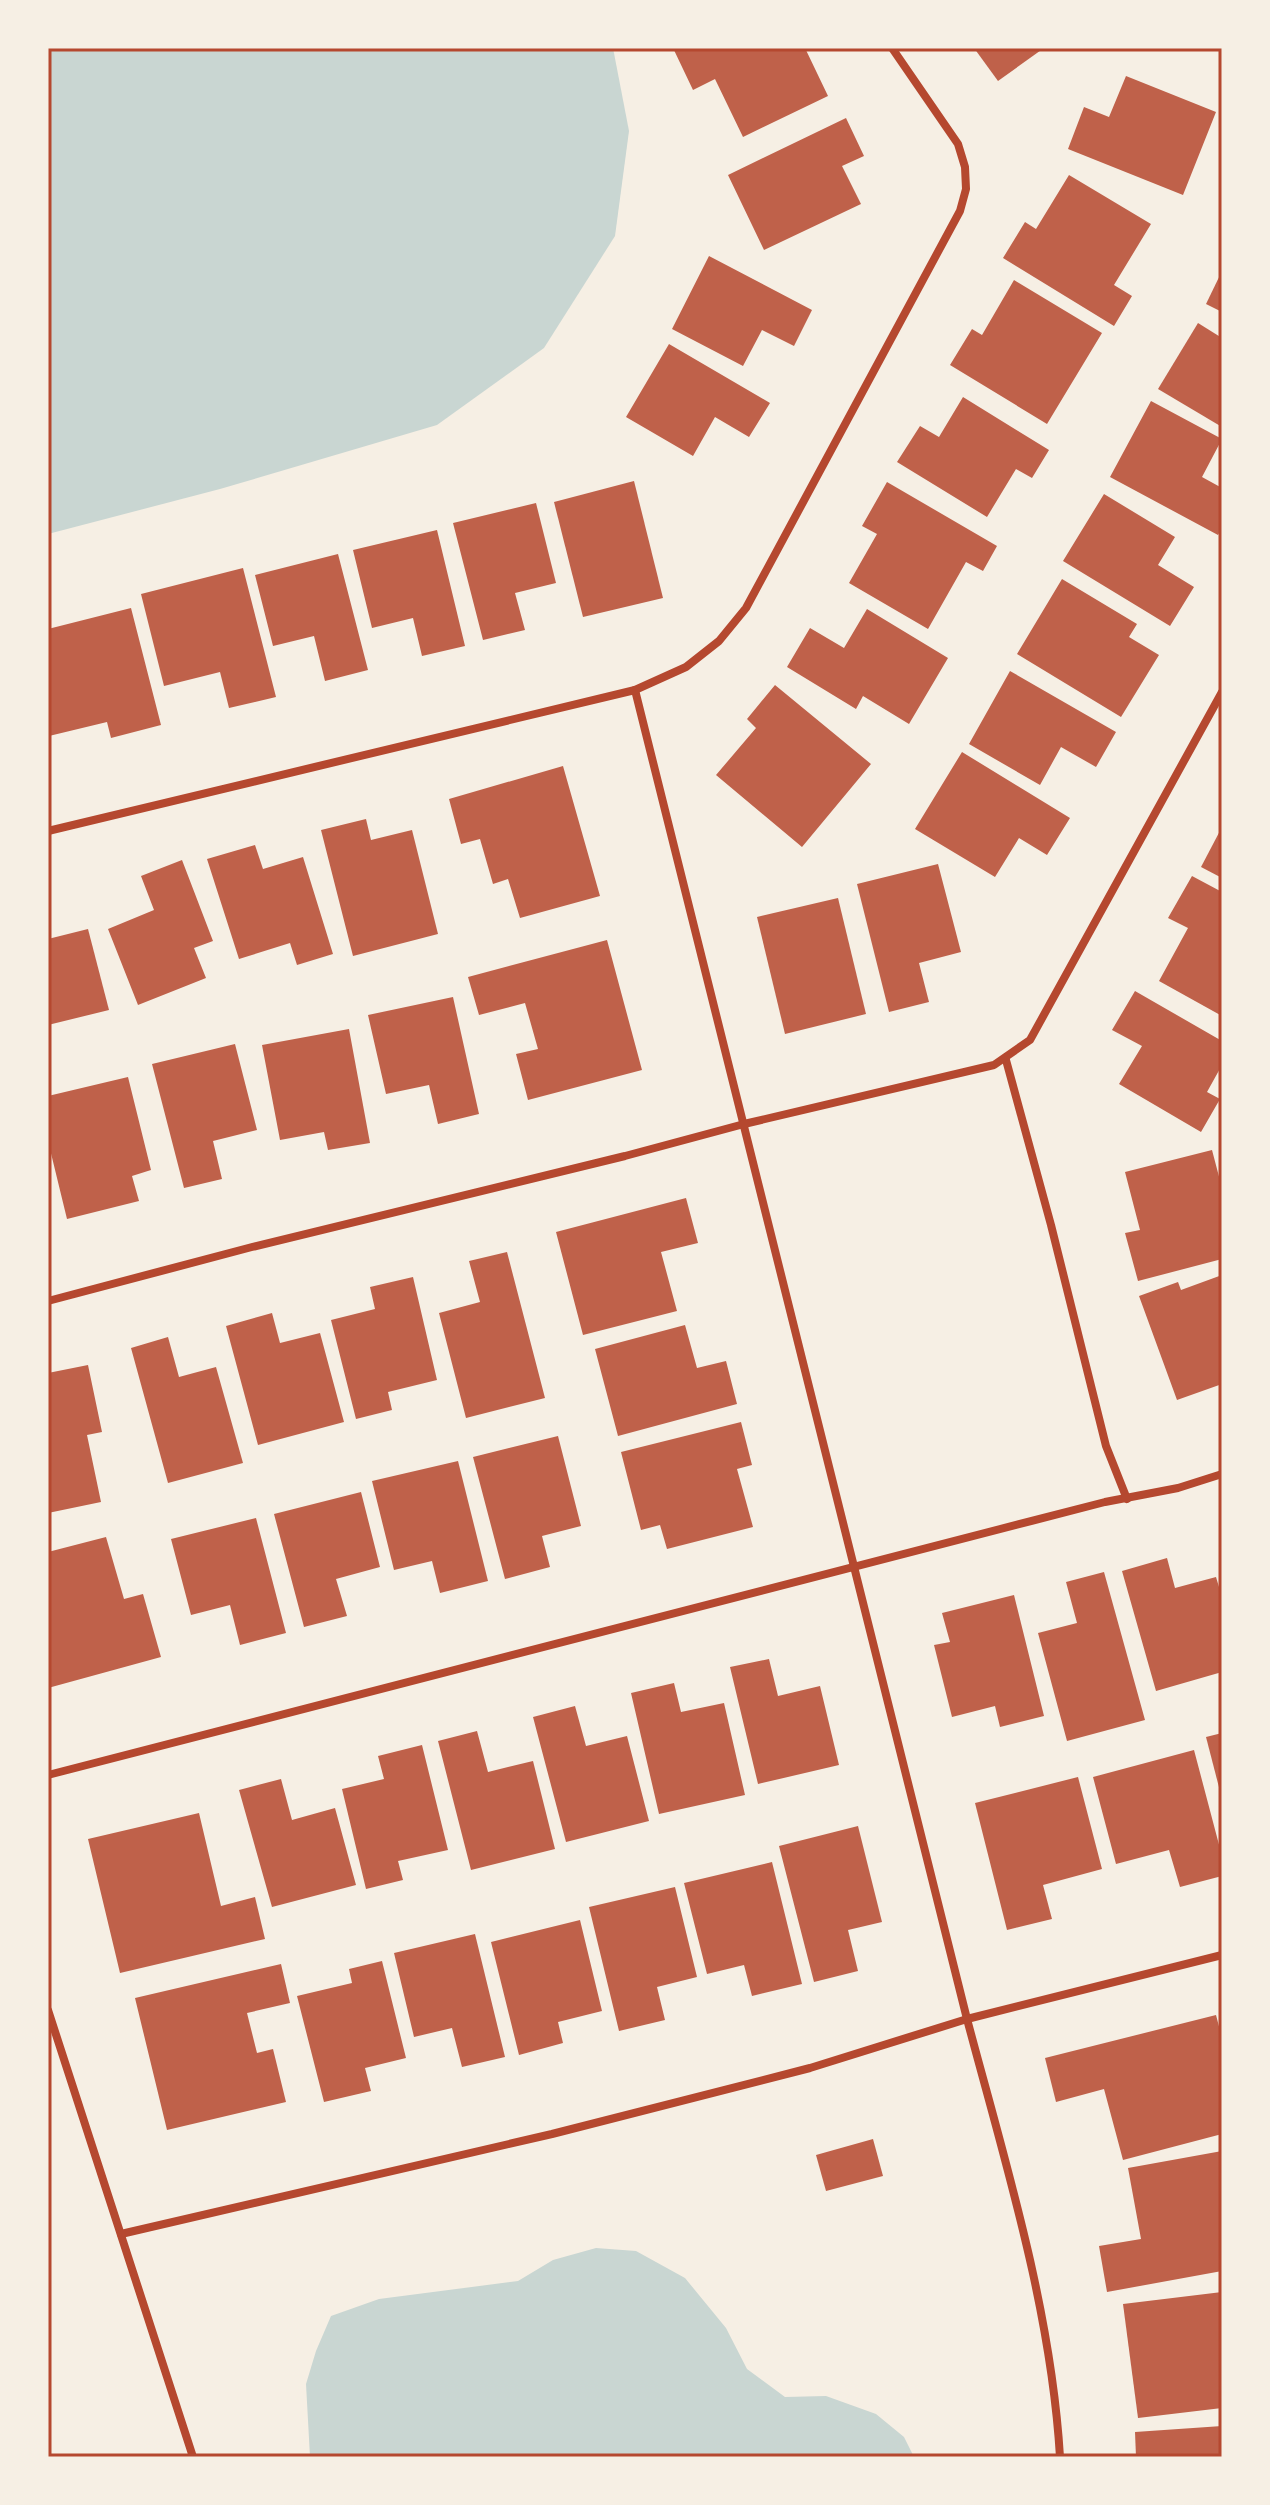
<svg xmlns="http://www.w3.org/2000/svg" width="1270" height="2505" viewBox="0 0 1270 2505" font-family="Commissioner,sans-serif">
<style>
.water{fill:#c9d6d2}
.building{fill:#bf614a}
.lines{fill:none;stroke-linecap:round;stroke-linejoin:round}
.minor{stroke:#b5482f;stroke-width:8}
.neatline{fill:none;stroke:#b5482f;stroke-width:3}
</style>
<rect width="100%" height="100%" fill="#f6efe4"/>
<!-- water -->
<g class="water">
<path d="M48 48H613L629 131 615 236 544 348 437 425 220 489 48 534Z"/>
<path d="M596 2248 636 2251 685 2278 726 2328 747 2369 785 2397 826 2396 876 2414 904 2437 914 2457H310L306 2384 316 2351 331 2316 379 2299 518 2281 553 2260Z"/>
</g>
<!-- building -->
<g class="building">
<path d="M673 48H805L828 96 743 137 715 79 693 90Z"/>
<path d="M974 48H1044L998 81Z"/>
<path d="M1126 76 1216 112 1183 195 1068 149 1084 107 1109 117Z"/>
<path d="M846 118 864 156 842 166 861 204 764 250 728 175Z"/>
<path d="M1069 175 1151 224 1114 285 1132 296 1114 326 1003 258 1025 222 1036 229Z"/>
<path d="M709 256 812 310 794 346 762 330 743 366 672 329Z"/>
<path d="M1222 271V312L1206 304Z"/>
<path d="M1014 280 1102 333 1047 424 950 365 972 329 982 335Z"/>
<path d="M1198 323 1222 338V427L1158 389Z"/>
<path d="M669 344 770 403 749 437 715 417 693 456 626 417Z"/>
<path d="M963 397 1049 450 1032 478 1016 469 987 517 897 462 920 426 939 437Z"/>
<path d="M1151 401 1222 439 1202 477 1222 488V528L1218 535 1110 477Z"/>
<path d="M634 481 663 598 583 617 554 502Z"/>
<path d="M887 482 997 546 983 571 966 562 928 629 849 583 877 534 862 526Z"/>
<path d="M1104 494 1175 537 1158 565 1194 587 1170 626 1063 561Z"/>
<path d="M536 503 556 583 515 593 525 630 483 640 453 523Z"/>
<path d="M437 530 465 646 422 656 413 618 372 628 353 550Z"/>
<path d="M338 554 368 670 325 681 314 636 273 646 255 575Z"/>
<path d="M243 568 276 697 229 708 220 672 164 686 141 594Z"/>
<path d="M1062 579 1137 624 1129 637 1159 655 1121 717 1017 654Z"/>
<path d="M131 608 161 725 111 738 107 722 49 736 48 629Z"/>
<path d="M867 609 948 658 909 724 863 696 856 709 787 667 810 628 844 648Z"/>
<path d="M1010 671 1116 732 1096 767 1061 747 1040 785 969 744Z"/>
<path d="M775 685 871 764 802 847 716 775 756 728 747 719Z"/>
<path d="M962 752 1070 818 1047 855 1019 838 995 877 915 829Z"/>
<path d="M563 766 600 896 520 918 508 879 493 884 480 839 461 844 449 799Z"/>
<path d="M366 819 371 840 412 830 438 934 353 956 321 830Z"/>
<path d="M1222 827V878L1201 867Z"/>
<path d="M255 845 263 869 303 857 333 954 297 965 290 943 239 959 207 859Z"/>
<path d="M182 860 213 941 194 948 206 978 138 1005 108 929 154 910 141 876Z"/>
<path d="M938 864 961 952 919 963 929 1002 889 1012 857 884Z"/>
<path d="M1192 876 1222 892V1016L1159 981 1188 928 1168 918Z"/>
<path d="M838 898 866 1014 785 1034 757 917Z"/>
<path d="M88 929 109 1010 48 1025V939Z"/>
<path d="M607 940 642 1070 528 1100 516 1054 538 1049 525 1003 479 1015 468 977Z"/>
<path d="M1135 991 1222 1041V1065L1207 1092 1220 1099 1201 1132 1119 1084 1142 1046 1112 1030Z"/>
<path d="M453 997 479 1114 438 1124 429 1085 386 1094 368 1015Z"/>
<path d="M349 1029 370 1143 328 1150 324 1132 280 1140 262 1045Z"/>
<path d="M235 1044 257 1130 213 1141 222 1179 184 1188 152 1064Z"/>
<path d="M128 1077 151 1170 132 1176 139 1201 67 1219 48 1141V1096Z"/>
<path d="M1212 1150 1222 1188V1259L1138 1281 1125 1233 1140 1230 1125 1172Z"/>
<path d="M686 1198 698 1243 661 1252 677 1311 583 1335 556 1232Z"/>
<path d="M507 1252 545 1398 466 1418 439 1313 480 1302 469 1261Z"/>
<path d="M1222 1275V1384L1177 1400 1139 1296 1178 1282 1181 1290Z"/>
<path d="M413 1277 437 1380 388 1392 392 1410 356 1419 331 1320 375 1309 370 1287Z"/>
<path d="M272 1313 280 1343 320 1333 344 1422 258 1445 226 1326Z"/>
<path d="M685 1325 697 1368 726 1361 737 1404 618 1436 595 1349Z"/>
<path d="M168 1337 179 1377 216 1367 243 1463 168 1483 131 1348Z"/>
<path d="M88 1365 102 1432 87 1435 101 1502 48 1513V1373Z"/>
<path d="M741 1422 752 1465 737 1469 753 1527 667 1549 660 1525 641 1530 621 1452Z"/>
<path d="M558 1436 581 1526 542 1536 550 1567 505 1579 473 1457Z"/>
<path d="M458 1461 488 1581 440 1593 432 1561 394 1570 372 1481Z"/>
<path d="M361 1492 380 1567 336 1579 347 1616 304 1627 274 1514Z"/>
<path d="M256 1518 286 1633 240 1645 230 1605 191 1615 171 1539Z"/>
<path d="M106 1537 124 1599 143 1594 161 1657 48 1688V1552Z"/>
<path d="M1167 1558 1175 1588 1216 1577 1222 1597V1672L1156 1691 1122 1571Z"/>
<path d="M1104 1572 1145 1720 1067 1741 1038 1633 1077 1623 1066 1582Z"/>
<path d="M1014 1595 1044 1716 1000 1727 995 1706 952 1717 934 1645 950 1642 942 1613Z"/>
<path d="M769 1659 778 1696 820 1686 839 1765 758 1784 730 1667Z"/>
<path d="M674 1683 681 1712 724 1703 745 1795 659 1814 631 1693Z"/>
<path d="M575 1706 586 1746 627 1736 649 1821 566 1842 533 1717Z"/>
<path d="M477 1731 488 1772 533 1761 555 1849 471 1870 438 1741Z"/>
<path d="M1222 1733V1795H1221L1206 1737Z"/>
<path d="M422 1745 448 1850 398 1861 403 1880 366 1889 342 1789 384 1779 378 1756Z"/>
<path d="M1194 1750 1222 1856V1876L1180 1887 1169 1850 1116 1864 1093 1777Z"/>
<path d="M1078 1777 1102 1869 1043 1885 1052 1919 1007 1930 975 1803Z"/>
<path d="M281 1779 292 1820 335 1808 356 1885 272 1907 239 1790Z"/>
<path d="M199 1813 221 1906 255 1897 265 1939 120 1973 88 1839Z"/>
<path d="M858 1826 882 1922 848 1930 858 1971 814 1982 779 1846Z"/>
<path d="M772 1862 802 1984 752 1996 744 1965 707 1974 684 1883Z"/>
<path d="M675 1887 697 1977 657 1987 665 2020 619 2031 589 1907Z"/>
<path d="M580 1920 602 2011 558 2022 563 2043 519 2055 491 1942Z"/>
<path d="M475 1934 505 2057 462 2067 452 2028 414 2037 394 1953Z"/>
<path d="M382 1961 406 2058 365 2068 371 2091 324 2102 297 1996 352 1983 349 1969Z"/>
<path d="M281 1964 290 2003 247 2013 257 2053 273 2049 286 2102 167 2130 135 1998Z"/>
<path d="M1216 2015 1222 2038V2134L1123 2160 1104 2089 1056 2102 1045 2058Z"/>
<path d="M873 2139 883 2176 826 2191 816 2155Z"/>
<path d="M1222 2151V2271L1107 2292 1099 2246 1141 2239 1128 2168Z"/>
<path d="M1222 2292V2408L1138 2418 1123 2304Z"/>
<path d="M1222 2426V2457H1136L1135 2432Z"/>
</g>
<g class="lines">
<!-- minor -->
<g class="minor">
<path d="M635 690 967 2019C1005 2162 1051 2308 1060 2457"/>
<path d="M48 831 635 690 686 667 719 641 746 608 960 211 966 189 965 167 958 144 892 48"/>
<path d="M1006 1060 1051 1225 1106 1446 1127 1499"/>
<path d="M48 1301 252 1247 625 1156 744 1124 994 1065 1030 1040 1222 692"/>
<path d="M48 1775 1105 1502 1178 1488 1222 1474"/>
<path d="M48 2010 193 2457"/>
<path d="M121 2234 552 2134 810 2068 967 2019 1222 1955"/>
</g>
</g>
<!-- border -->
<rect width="1270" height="2505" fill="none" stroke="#f6efe4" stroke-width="100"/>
<rect x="50" y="50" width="1170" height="2405" class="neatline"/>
</svg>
